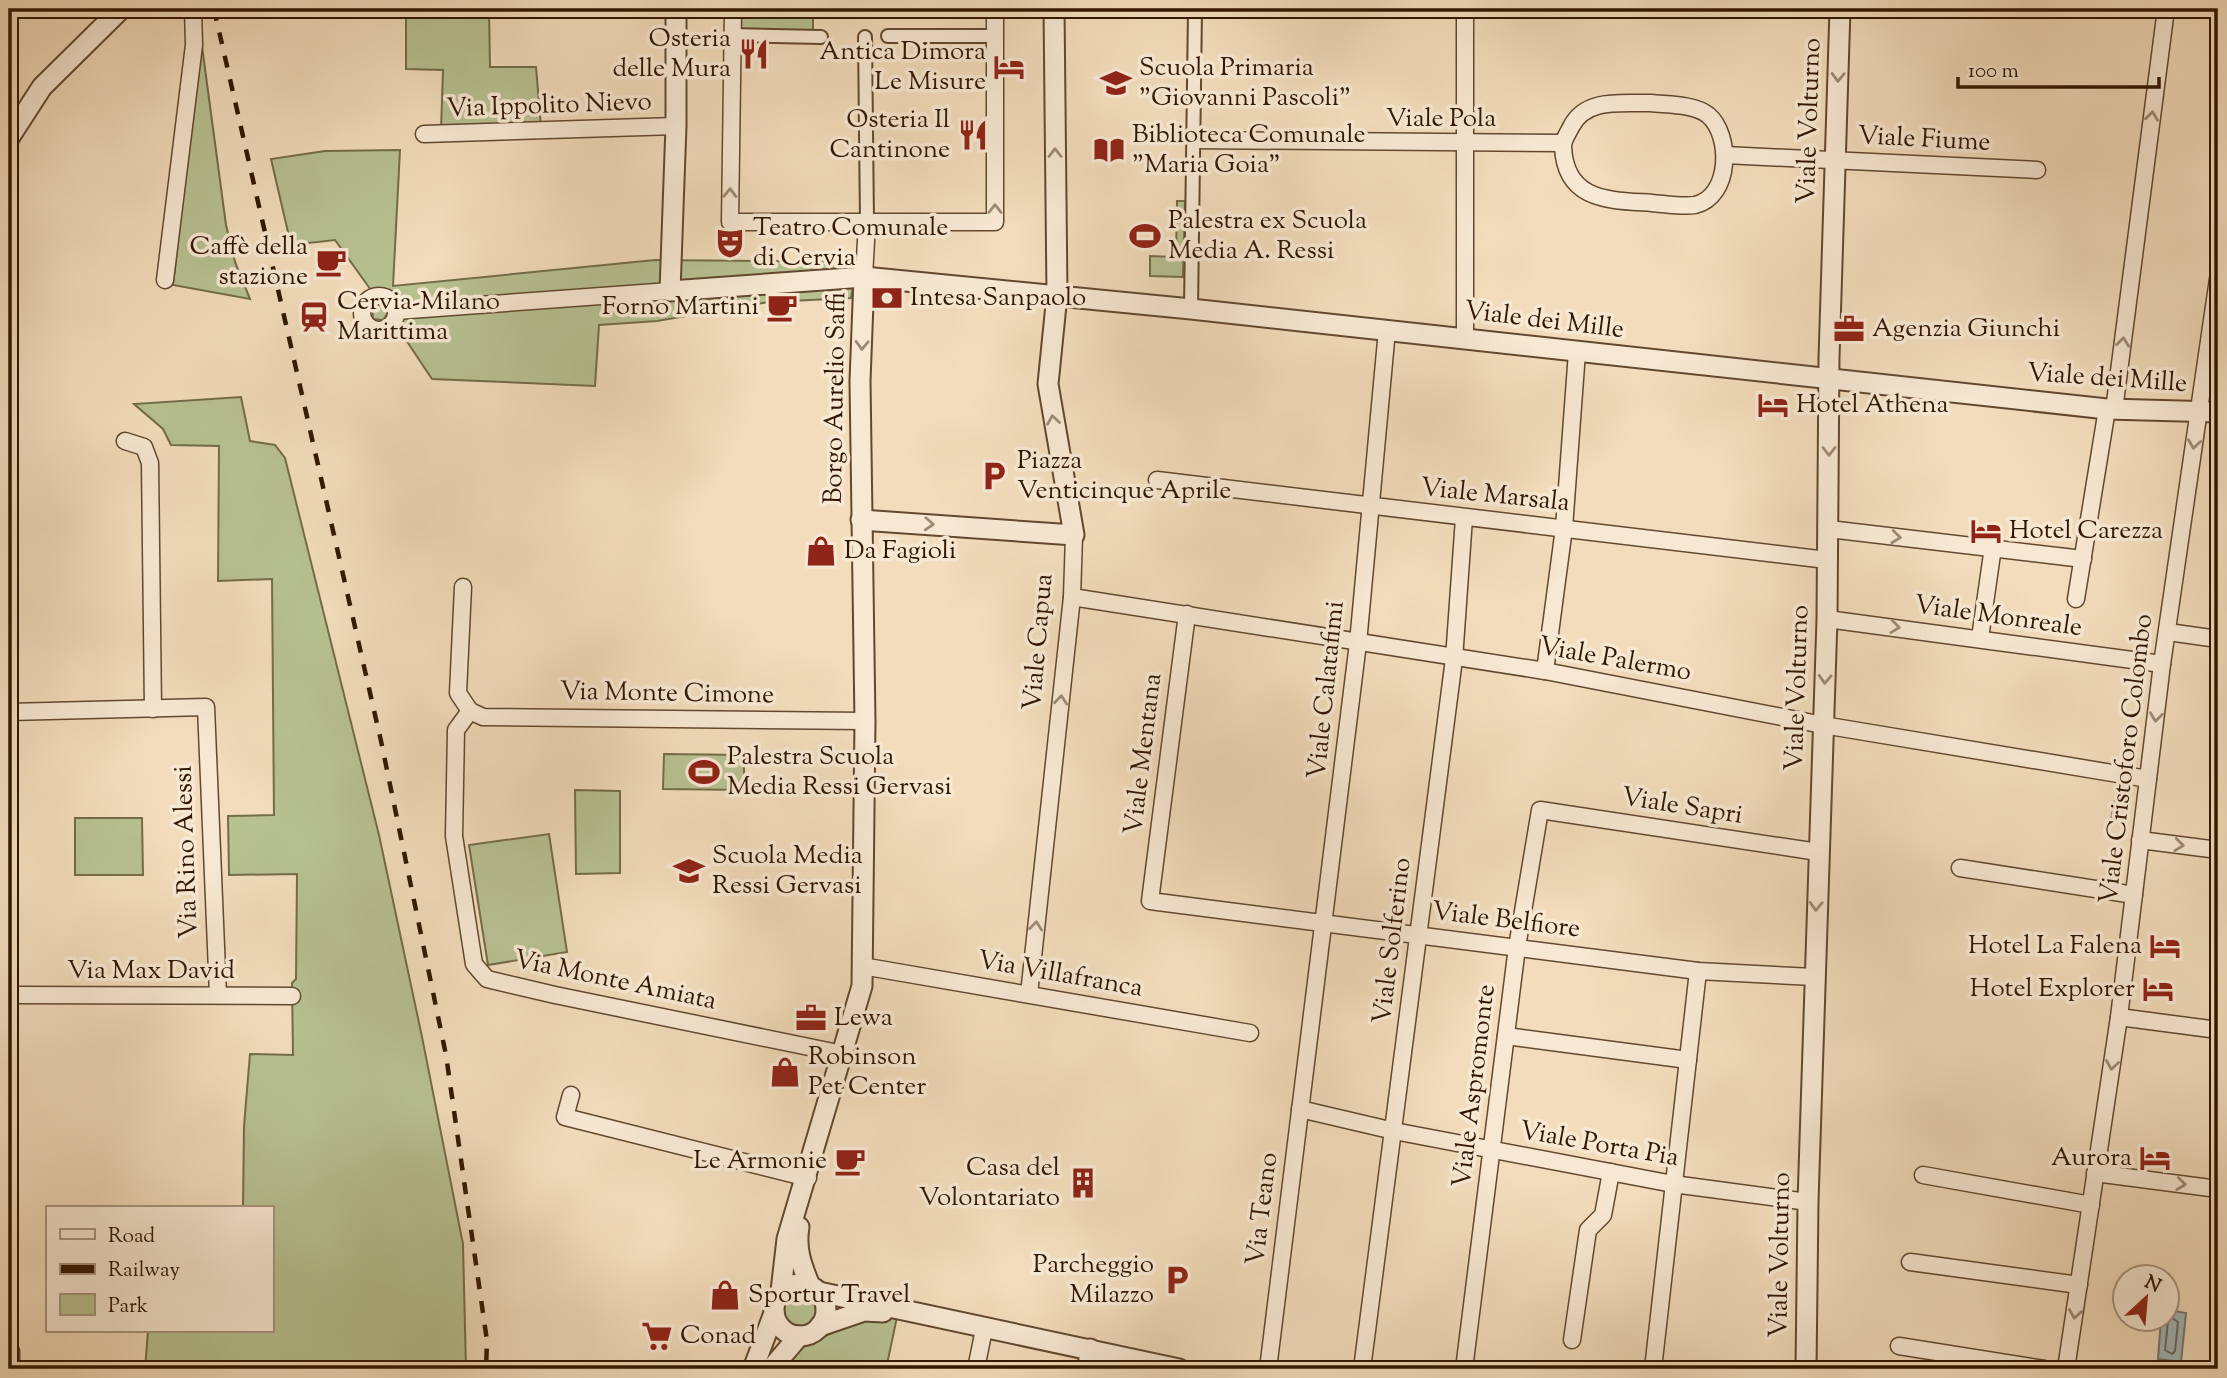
<svg xmlns="http://www.w3.org/2000/svg" width="2227" height="1378" viewBox="0 0 2227 1378" font-family="'Sorts Mill Goudy',serif">
<style>
.green{fill:#b7c192;stroke:#746c49;stroke-width:2}
.water{fill:#a1b8bc;stroke:#757871;stroke-width:2}
.lines{fill:none;stroke-linecap:round;stroke-linejoin:round}
.shore{stroke:#6a685e;stroke-width:2}
.pedestrian-casing{stroke:#62482f;stroke-width:16}
.minor-casing{stroke:#62482f;stroke-width:19}
.tertiary-casing{stroke:#62482f;stroke-width:23}
.pedestrian{stroke:#f7e8d3;stroke-width:12}
.minor{stroke:#f7e8d3;stroke-width:16}
.tertiary{stroke:#f7e8d3;stroke-width:19}
.rail{stroke:#321700;stroke-width:4.5;stroke-dasharray:12 12;stroke-linecap:butt}
.oneway{stroke:#9e8a74}
.labels{text-anchor:middle;dominant-baseline:central;stroke-width:7;stroke-linejoin:round;paint-order:stroke}
.poi-label{font-size:26px;fill:#321700;stroke:#f7e8d3;text-anchor:start}
.street-label{font-size:26px;fill:#321700;stroke:#f7e8d3}
</style>
<rect width="100%" height="100%" fill="#f2dcbb"/>
<filter id="stains"><feTurbulence type="fractalNoise" baseFrequency=".00286" numOctaves="4"/><feColorMatrix values="0 0 0 0 .2 0 0 0 0 .09 0 0 0 0 .02 0 0 0 .5 -.17"/></filter>
<radialGradient id="worn" r=".72"><stop offset=".6" stop-color="#630" stop-opacity="0"/><stop offset="1" stop-color="#630" stop-opacity=".3"/></radialGradient>
<!-- green -->
<g class="green">
<path d="M406 9H489L490 67H536L541 127 441 130 443 70 406 69Z"/>
<rect x="738" y="9" width="75" height="22"/>
<path d="M201 39 226 225 235 262 250 299 173 285Z"/>
<path d="M400 150 393 286 655 260 858 262 851 298 769 302 657 321 599 325 595 386 432 379 388 313 383 320 373 319 372 308 381 304 335 240 291 245 271 159 325 151Z"/>
<path d="M1177 201H1185L1183 277 1150 276V256L1176 257Z"/>
<path d="M241 397 250 441 275 445 285 458 379 835 422 1037 463 1244 466 1369H145L148 1331H271V1208H243L244 1126 250 1054 293 1055 292 983 296 979 297 874 229 875 228 816 274 815 272 579 218 581 219 446 171 445 163 429 134 404Z"/>
<path d="M664 754 744 755V790L663 789Z"/>
<path d="M575 790 620 791V873L576 874Z"/>
<path d="M75 818H142L143 875H75Z"/>
<path d="M549 834 567 952 488 965 469 845Z"/>
<circle cx="800" cy="1310" r="19"/>
<path d="M864 1317H897L886 1369H777L803 1347Z"/>
</g>
<!-- water -->
<g class="water">
<path d="M2116 794 2131 796 2127 823 2111 820Z"/>
<path d="M2168 1310 2186 1313 2181 1362 2158 1359 2161 1319 2168 1318Z"/>
</g>
<g class="lines">
<!-- shore -->
<path class="shore" d="M2172 1318 2178 1322 2175 1351 2172 1354 2165 1350 2168 1321Z"/>
<!-- pedestrian casing -->
<g class="pedestrian-casing">
<g id="pedestrian">
<path d="M732 35 821 37"/>
<path d="M888 36H996"/>
<path d="M865 37 867 223"/>
<path d="M1191 309 1195 9"/>
</g>
</g>
<!-- minor casing -->
<g class="minor-casing">
<g id="minor">
<path d="M733 9 730 222H995V9"/>
<path d="M1651 103C1668 105 1694 104 1708 115 1732 135 1731 197 1695 205 1683 207 1665 204 1652 203 1610 200 1565 202 1563 146 1563 140 1568 133 1571 127 1586 97 1623 104 1651 103Z"/>
<path d="M424 134 676 126"/>
<path d="M1194 140 1562 143"/>
<path d="M1725 155 2037 170"/>
<path d="M864 277 867 223"/>
<path d="M165 280 194 45 193 9"/>
<circle cx="379" cy="313" r="17"/>
<path d="M396 311 670 291"/>
<path d="M1465 338V9"/>
<path d="M2114 410 2166 9"/>
<path d="M125 441 144 447 150 463 153 709"/>
<path d="M1157 480 1827 560"/>
<path d="M1829 529 2083 559"/>
<path d="M463 587 458 693 470 711 456 730 454 836 474 964 487 979 555 995 843 1054"/>
<path d="M1072 597 1545 671 1823 725 2148 779"/>
<path d="M2076 599 2107 409"/>
<path d="M1187 614 1150 901 1698 971 1814 977"/>
<path d="M1827 619 2162 664"/>
<path d="M2168 632 2218 639"/>
<path d="M1980 638 1993 547"/>
<path d="M1545 671 1564 528 1577 352"/>
<path d="M470 711 483 717 865 721"/>
<path d="M9 712 206 707 218 995"/>
<path d="M2140 840 2218 850"/>
<path d="M1960 868 2134 895"/>
<path d="M862 966 1250 1033"/>
<path d="M1029 994 1072 597 1074 535"/>
<path d="M9 995 292 996"/>
<path d="M2119 1017 2218 1030"/>
<path d="M1506 1036 1688 1060"/>
<path d="M571 1095 565 1117 808 1178"/>
<path d="M1300 1109 1394 1131 1673 1184 1808 1202"/>
<path d="M2095 1173 2218 1189"/>
<path d="M1923 1175 2091 1205"/>
<path d="M1910 1262 2079 1285"/>
<path d="M1572 1340 1588 1230 1603 1215 1611 1172"/>
<path d="M1899 1346 2044 1369"/>
<path d="M976 1369 984 1329"/>
<path d="M1268 1369 1358 643 1387 330"/>
<path d="M1362 1369 1454 659 1464 518"/>
<path d="M1464 1369 1517 947 1540 810 1818 852"/>
<path d="M1653 1369 1698 971"/>
<path d="M2066 1369 2119 1017 2162 664 2218 279"/>
</g>
</g>
<!-- tertiary casing -->
<g class="tertiary-casing">
<g id="tertiary">
<path d="M676 9V126L670 291 864 277 1191 309 2107 409 2218 412"/>
<path d="M9 138 42 87 121 9"/>
<path d="M861 520 1074 535 1048 384 1057 295 1054 9"/>
<path d="M799 1227C795 1249 802 1266 810 1286"/>
<circle cx="800" cy="1310" r="26"/>
<path d="M781 1291 787 1239 862 986 865 721 860 381 864 277"/>
<path d="M819 1292 1179 1369"/>
<path d="M820 1326 864 1311 883 1312"/>
<path d="M9 1352V1369"/>
<path d="M753 1369 774 1313"/>
<path d="M771 1369 799 1336"/>
<path d="M1088 1369 1090 1349"/>
<path d="M1806 1369 1808 1202 1827 619 1829 358 1840 9"/>
</g>
</g>
<!-- pedestrian -->
<use href="#pedestrian" class="pedestrian"/>
<!-- minor -->
<use href="#minor" class="minor"/>
<!-- tertiary -->
<use href="#tertiary" class="tertiary"/>
<!-- rail -->
<path class="rail" d="M214 9 381 741 446 1055 487 1341 486 1369"/>
</g>
<!-- one-way arrows -->
<defs><path id="oneway-chevron" d="M-2-3.5L2.5 0L-2 3.5" fill="none" stroke-width="1.6" stroke-linecap="round" stroke-linejoin="round" transform="scale(1.75)"/></defs>
<g class="oneway">
<use href="#oneway-chevron" transform="translate(1838 77) rotate(92)"/>
<use href="#oneway-chevron" transform="translate(2152 116) rotate(-83)"/>
<use href="#oneway-chevron" transform="translate(1055 153) rotate(-90)"/>
<use href="#oneway-chevron" transform="translate(730 193) rotate(-89)"/>
<use href="#oneway-chevron" transform="translate(995 209) rotate(-90)"/>
<use href="#oneway-chevron" transform="translate(2123 342) rotate(-83)"/>
<use href="#oneway-chevron" transform="translate(862 345) rotate(92)"/>
<use href="#oneway-chevron" transform="translate(1053 420) rotate(-98)"/>
<use href="#oneway-chevron" transform="translate(2194 444) rotate(98)"/>
<use href="#oneway-chevron" transform="translate(1829 451) rotate(90)"/>
<use href="#oneway-chevron" transform="translate(929 524) rotate(3)"/>
<use href="#oneway-chevron" transform="translate(1896 537) rotate(6)"/>
<use href="#oneway-chevron" transform="translate(1895 627) rotate(7)"/>
<use href="#oneway-chevron" transform="translate(1825 679) rotate(92)"/>
<use href="#oneway-chevron" transform="translate(1061 700) rotate(-84)"/>
<use href="#oneway-chevron" transform="translate(2156 717) rotate(97)"/>
<use href="#oneway-chevron" transform="translate(2179 845) rotate(7)"/>
<use href="#oneway-chevron" transform="translate(1816 906) rotate(92)"/>
<use href="#oneway-chevron" transform="translate(1036 926) rotate(-84)"/>
<use href="#oneway-chevron" transform="translate(2112 1065) rotate(99)"/>
<use href="#oneway-chevron" transform="translate(2181 1184) rotate(7)"/>
<use href="#oneway-chevron" transform="translate(2075 1314) rotate(99)"/>
</g>
<!-- icons -->
<defs>
<g id="restaurant-bare" transform="scale(2.415)"><path d="M-5-6h1v4h1v-4h1v4h1v-4h1v5L-1.5 .5V6h-2V.5L-5-1ZM5-6V6H3V1.5H1.5Q1.5-4 5-6Z" fill="#8f2418" stroke="#f7e8d3" stroke-width="2.5" paint-order="stroke"/></g>
<g id="hotel-bare" transform="scale(2.415)"><path d="M-6-4.5h1.5V1H6V5H4.5V3h-9V5H-6ZM-4 0a1.8 1.8 0 1 1 3.6 0ZM.5 0V-2.5h3Q6-2.5 6 0Z" fill="#8f2418" stroke="#f7e8d3" stroke-width="2.5" paint-order="stroke"/></g>
<g id="school-bare" transform="scale(2.415)"><path d="M0-5L7-2L0 1L-7-2ZM-4 1L0 2.5L4 1V4Q0 6-4 4Z" fill="#8f2418" stroke="#f7e8d3" stroke-width="2.5" paint-order="stroke"/></g>
<g id="library-bare" transform="scale(2.415)"><path d="M-6-4Q-3-5.5-.7-3.5V5Q-3 3-6 4ZM6-4Q3-5.5 .7-3.5V5Q3 3 6 4Z" fill="#8f2418" stroke="#f7e8d3" stroke-width="2.5" paint-order="stroke"/></g>
<g id="stadium-bare" transform="scale(2.415)"><path d="M0-5a6.5 5 0 1 0 0 10a6.5 5 0 1 0 0-10ZM-3.5-1.8h7v3.6h-7Z" fill="#8f2418" stroke="#f7e8d3" stroke-width="2.5" paint-order="stroke"/></g>
<g id="theatre-bare" transform="scale(2.415)"><path d="M-5-5.5Q0-4 5-5.5V0Q5 5 0 6Q-5 5-5 0ZM-3.3-2.5H-1v1.5H-3.3ZM1-2.5H3.3v1.5H1ZM-2.8 1Q0 5.5 2.8 1Z" fill="#8f2418" stroke="#f7e8d3" stroke-width="2.5" paint-order="stroke"/></g>
<g id="cafe-bare" transform="scale(2.415)"><path d="M-5.5-4.5H6V0H3Q3 3.5 0 3.5H-2.5Q-5.5 3.5-5.5 0ZM3-3.2v2h1.7v-2ZM-6 4.5H4V6H-6Z" fill="#8f2418" stroke="#f7e8d3" stroke-width="2.5" paint-order="stroke"/></g>
<g id="bank-bare" transform="scale(2.415)"><path d="M-6-4H6V4H-6ZM0-2.3a2.3 2.3 0 1 0 0 4.6a2.3 2.3 0 1 0 0-4.6Z" fill="#8f2418" stroke="#f7e8d3" stroke-width="2.5" paint-order="stroke"/></g>
<g id="station-bare" transform="scale(2.415)"><path d="M-3-6H3Q5-6 5-4V2Q5 4 3 4L4.5 6H3L1.5 4h-3L-3 6H-4.5L-3 4Q-5 4-5 2V-4Q-5-6-3-6ZM-3.5-4v3h7v-3ZM-3.5 1v1.5H-2V1ZM2 1v1.5H3.5V1Z" fill="#8f2418" stroke="#f7e8d3" stroke-width="2.5" paint-order="stroke"/></g>
<g id="office-bare" transform="scale(2.415)"><path d="M-6-3h4V-5.5h4V-3h4V5H-6ZM-1-4.5V-3h2v-1.5ZM-6 0V1H6V0Z" fill="#8f2418" stroke="#f7e8d3" stroke-width="2.5" paint-order="stroke"/></g>
<g id="parking-bare" transform="scale(2.415)"><path d="M-3.5-5.5H1a3.5 3.5 0 0 1 0 7H-1V5.5H-3.5ZM-1-3.4V-.6H.8a1.4 1.4 0 0 0 0-2.8Z" fill="#8f2418" stroke="#f7e8d3" stroke-width="2.5" paint-order="stroke"/></g>
<g id="shop-bare" transform="scale(2.415)"><path d="M-5-2.5h2.3a2.7 3.5 0 0 1 5.4 0H5L5.5 6h-11ZM-1.5-2.5h3a1.5 2.3 0 0 0-3 0Z" fill="#8f2418" stroke="#f7e8d3" stroke-width="2.5" paint-order="stroke"/></g>
<g id="building-bare" transform="scale(2.415)"><path d="M-4-6H4V6H1V3H-1V6H-4ZM-2.5-4.3h1.7v1.8h-1.7ZM.8-4.3h1.7v1.8H.8ZM-2.5-1h1.7V.8h-1.7ZM.8-1h1.7V.8H.8Z" fill="#8f2418" stroke="#f7e8d3" stroke-width="2.5" paint-order="stroke"/></g>
<g id="supermarket-bare" transform="scale(2.415)"><path d="M-6-5.5h2.5l.6 2H6L4.5 2H-2.5L-4.4-4H-6ZM-1.5 3.2a1.3 1.3 0 1 0 .1 0ZM3 3.2a1.3 1.3 0 1 0 .1 0Z" fill="#8f2418" stroke="#f7e8d3" stroke-width="2.5" paint-order="stroke"/></g>
</defs>
<g fill-rule="evenodd">
<use href="#restaurant-bare" x="754" y="54"/>
<use href="#hotel-bare" x="1009" y="67"/>
<use href="#school-bare" x="1116" y="83"/>
<use href="#restaurant-bare" x="973" y="135"/>
<use href="#library-bare" x="1109" y="150"/>
<use href="#stadium-bare" x="1145" y="236"/>
<use href="#theatre-bare" x="730" y="243"/>
<use href="#cafe-bare" x="331" y="262"/>
<use href="#bank-bare" x="887" y="298"/>
<use href="#cafe-bare" x="782" y="307"/>
<use href="#station-bare" x="314" y="317"/>
<use href="#office-bare" x="1849" y="329"/>
<use href="#hotel-bare" x="1773" y="405"/>
<use href="#parking-bare" x="994" y="476"/>
<use href="#hotel-bare" x="1986" y="531"/>
<use href="#shop-bare" x="821" y="551"/>
<use href="#stadium-bare" x="704" y="772"/>
<use href="#school-bare" x="689" y="871"/>
<use href="#hotel-bare" x="2165" y="946"/>
<use href="#hotel-bare" x="2158" y="989"/>
<use href="#office-bare" x="811" y="1018"/>
<use href="#shop-bare" x="785" y="1072"/>
<use href="#hotel-bare" x="2155" y="1158"/>
<use href="#cafe-bare" x="850" y="1161"/>
<use href="#building-bare" x="1083" y="1183"/>
<use href="#parking-bare" x="1177" y="1280"/>
<use href="#shop-bare" x="725" y="1295"/>
<use href="#supermarket-bare" x="657" y="1336"/>
</g>
<g class="labels">
<!-- poi labels -->
<g class="poi-label">
<text x="731" y="39" text-anchor="end">Osteria<tspan x="731" dy="30">delle Mura</tspan></text>
<text x="986" y="52" text-anchor="end">Antica Dimora<tspan x="986" dy="30">Le Misure</tspan></text>
<text x="1139" y="68">Scuola Primaria<tspan x="1139" dy="30">"Giovanni Pascoli"</tspan></text>
<text x="950" y="120" text-anchor="end">Osteria Il<tspan x="950" dy="30">Cantinone</tspan></text>
<text x="1132" y="135">Biblioteca Comunale<tspan x="1132" dy="30">"Maria Goia"</tspan></text>
<text x="1168" y="221">Palestra ex Scuola<tspan x="1168" dy="30">Media A. Ressi</tspan></text>
<text x="753" y="228">Teatro Comunale<tspan x="753" dy="30">di Cervia</tspan></text>
<text x="308" y="247" text-anchor="end">Caffè della<tspan x="308" dy="30">stazione</tspan></text>
<text x="910" y="298">Intesa Sanpaolo</text>
<text x="337" y="302">Cervia-Milano<tspan x="337" dy="30">Marittima</tspan></text>
<text x="759" y="307" text-anchor="end">Forno Martini</text>
<text x="1872" y="329">Agenzia Giunchi</text>
<text x="1796" y="405">Hotel Athena</text>
<text x="1017" y="461">Piazza<tspan x="1017" dy="30">Venticinque Aprile</tspan></text>
<text x="2009" y="531">Hotel Carezza</text>
<text x="844" y="551">Da Fagioli</text>
<text x="727" y="757">Palestra Scuola<tspan x="727" dy="30">Media Ressi Gervasi</tspan></text>
<text x="712" y="856">Scuola Media<tspan x="712" dy="30">Ressi Gervasi</tspan></text>
<text x="2142" y="946" text-anchor="end">Hotel La Falena</text>
<text x="2135" y="989" text-anchor="end">Hotel Explorer</text>
<text x="834" y="1018">Lewa</text>
<text x="808" y="1057">Robinson<tspan x="808" dy="30">Pet Center</tspan></text>
<text x="2132" y="1158" text-anchor="end">Aurora</text>
<text x="827" y="1161" text-anchor="end">Le Armonie</text>
<text x="1060" y="1168" text-anchor="end">Casa del<tspan x="1060" dy="30">Volontariato</tspan></text>
<text x="1154" y="1265" text-anchor="end">Parcheggio<tspan x="1154" dy="30">Milazzo</tspan></text>
<text x="748" y="1295">Sportur Travel</text>
<text x="680" y="1336">Conad</text>
</g>
<!-- street labels -->
<g class="street-label">
<text transform="translate(549 106) rotate(-2)">Via Ippolito Nievo</text>
<text x="1441" y="119">Viale Pola</text>
<text transform="translate(1810 121) rotate(-88)">Viale Volturno</text>
<text transform="translate(1924 140) rotate(3)">Viale Fiume</text>
<text transform="translate(1544 321) rotate(7)">Viale dei Mille</text>
<text transform="translate(2107 379) rotate(4)">Viale dei Mille</text>
<text transform="translate(836 398) rotate(-89)">Borgo Aurelio Saffi</text>
<text transform="translate(1495 496) rotate(6)">Viale Marsala</text>
<text transform="translate(1998 617) rotate(8)">Viale Monreale</text>
<text transform="translate(1039 642) rotate(-85)">Viale Capua</text>
<text transform="translate(1615 660) rotate(10)">Viale Palermo</text>
<text transform="translate(1798 688) rotate(-88)">Viale Volturno</text>
<text transform="translate(1327 690) rotate(-84)">Viale Calatafimi</text>
<text transform="translate(667 694) rotate(1)">Via Monte Cimone</text>
<text transform="translate(1144 754) rotate(-83)">Viale Mentana</text>
<text transform="translate(2127 759) rotate(-83)">Viale Cristoforo Colombo</text>
<text transform="translate(1682 807) rotate(9)">Viale Sapri</text>
<text transform="translate(187 852) rotate(-92)">Via Rino Alessi</text>
<text transform="translate(1506 921) rotate(7)">Viale Belfiore</text>
<text transform="translate(1393 941) rotate(-83)">Viale Solferino</text>
<text x="151" y="971">Via Max David</text>
<text transform="translate(1060 975) rotate(10)">Via Villafranca</text>
<text transform="translate(615 981) rotate(12)">Via Monte Amiata</text>
<text transform="translate(1475 1086) rotate(-83)">Viale Aspromonte</text>
<text transform="translate(1599 1145) rotate(10)">Viale Porta Pia</text>
<text transform="translate(1263 1209) rotate(-83)">Via Teano</text>
<text transform="translate(1781 1255) rotate(-89)">Viale Volturno</text>
</g>
</g>
<!-- margin -->
<rect width="2227" height="1378" fill="none" stroke="#f2dcbb" stroke-width="35"/>
<rect x="10" y="10" width="2206" height="1357" fill="none" stroke="#321700" stroke-width="3.5"/>
<rect x="18" y="18" width="2192" height="1343" fill="none" stroke="#321700" stroke-width="2"/>
<!-- legend -->
<rect x="46" y="1206" width="228" height="126" fill="#f7e8d3" stroke="#a8947f" stroke-width="2"/>
<rect x="60" y="1229" width="35" height="10" fill="#f7e8d3" stroke="#a8947f" stroke-width="2"/>
<text x="108" y="1242" font-size="21" fill="#321700">Road</text>
<rect x="60" y="1264" width="35" height="10" fill="#321700" stroke="#a8947f" stroke-width="2"/>
<text x="108" y="1276" font-size="21" fill="#321700">Railway</text>
<rect x="60" y="1294" width="35" height="21" fill="#b7c192" stroke="#a8947f" stroke-width="2"/>
<text x="108" y="1312" font-size="21" fill="#321700">Park</text>
<!-- north arrow -->
<g transform="translate(2146 1298) rotate(26)"><circle r="33" fill="#f7e8d3" stroke="#a8947f" stroke-width="2"/>
<path d="M0-5L12 26L0 18L-12 26Z" fill="#8f2418"/>
<text y="-10" font-size="19" font-weight="bold" text-anchor="middle" fill="#321700">N</text>
</g>
<!-- scale -->
<path d="M1958 77v10h201v-10" fill="none" stroke="#321700" stroke-width="3.5"/>
<text x="1968" y="77" font-size="21" fill="#321700" stroke="#f7e8d3" stroke-width="5" paint-order="stroke">100 m</text>
<rect width="100%" height="100%" filter="url(#stains)"/>
<rect width="100%" height="100%" fill="url(#worn)"/>
</svg>
